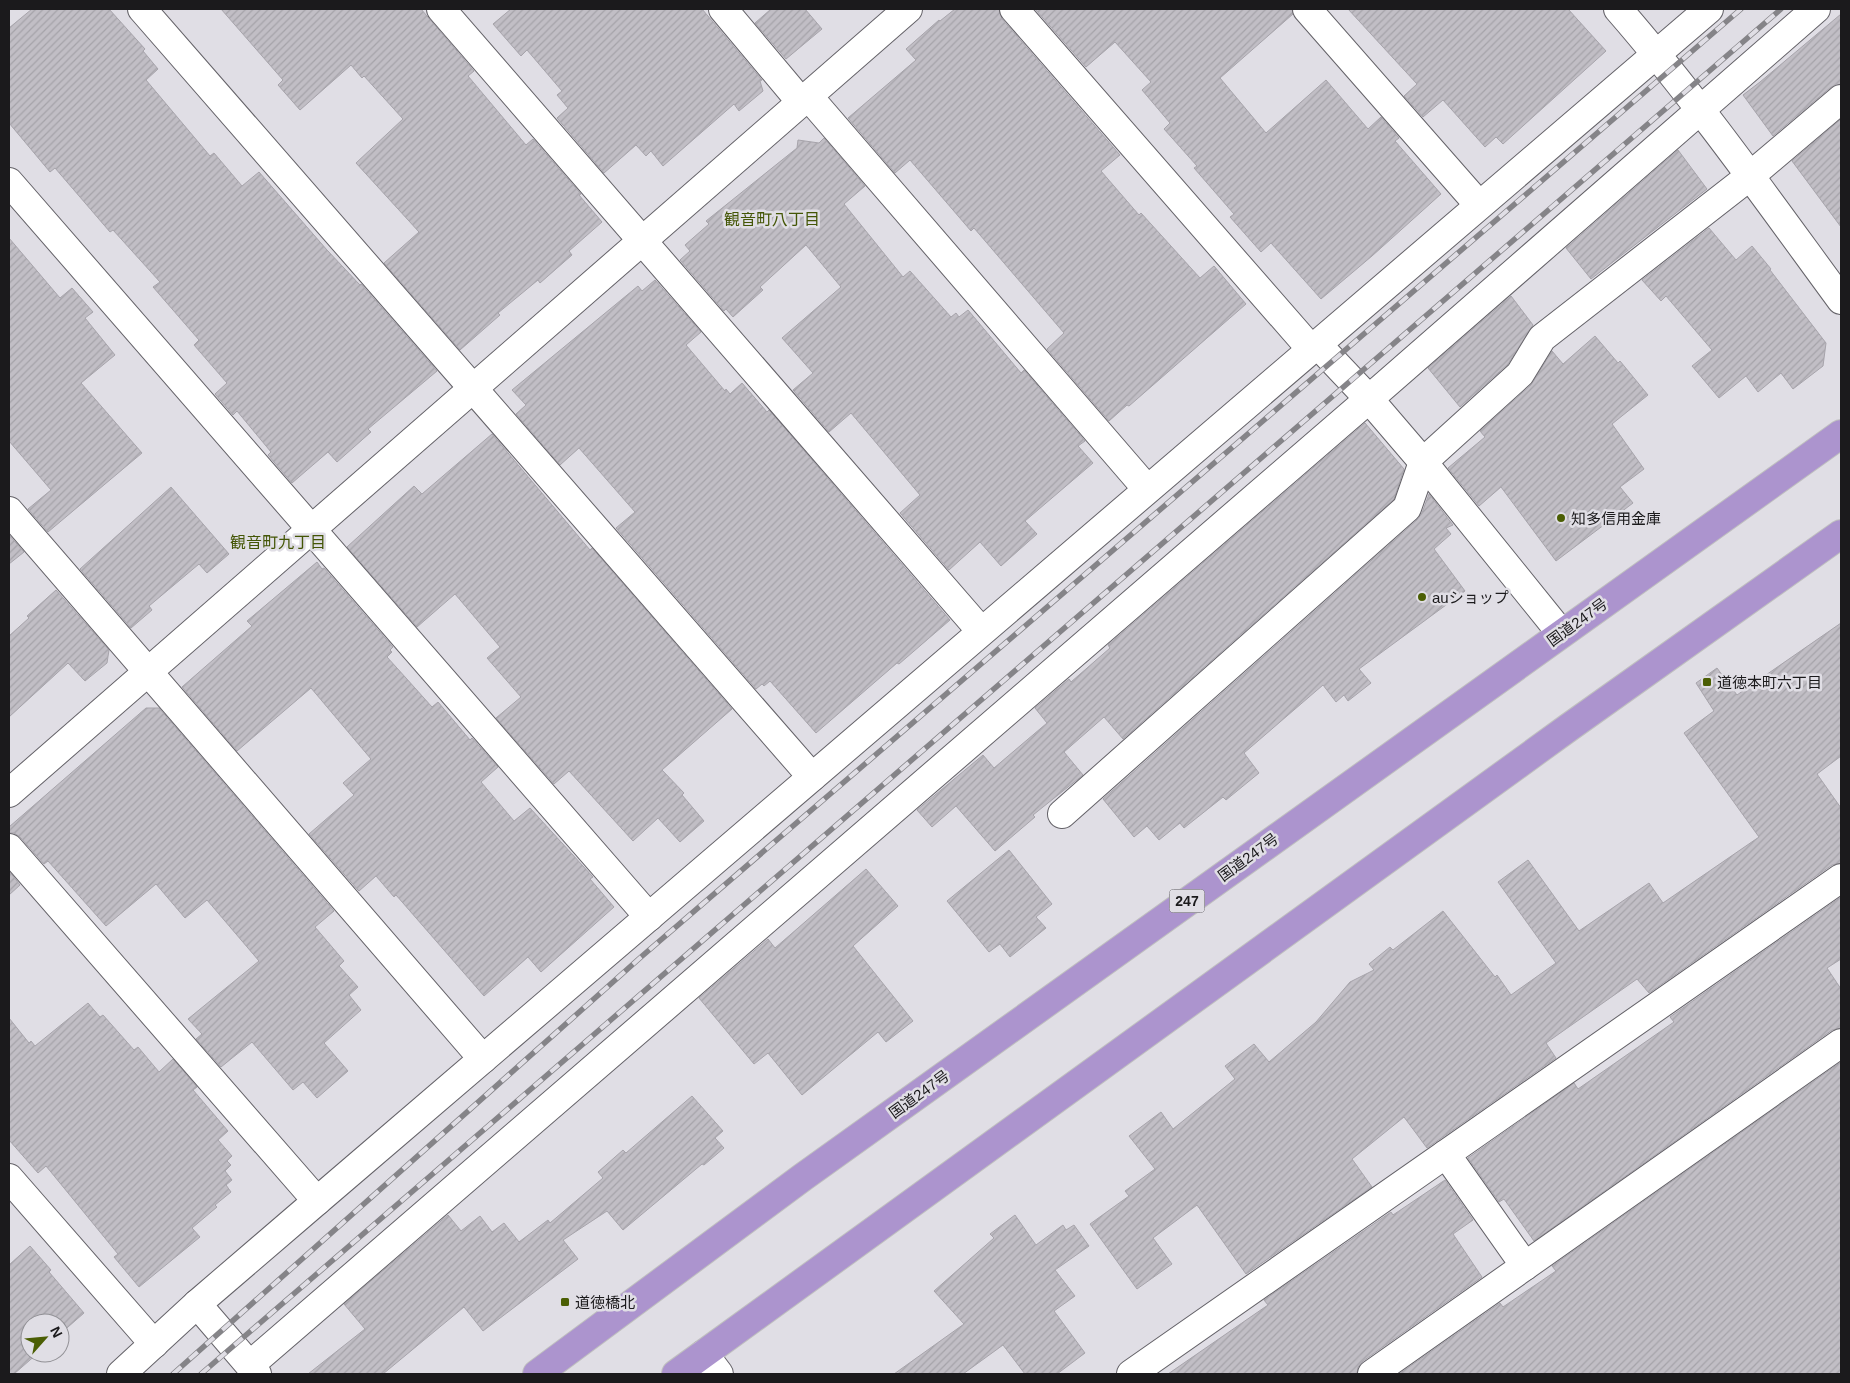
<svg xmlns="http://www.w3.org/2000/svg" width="1850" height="1383" viewBox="0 0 1850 1383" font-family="Helvetica,'Noto Sans JP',sans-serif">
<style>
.building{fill:url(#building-hatch);stroke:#a7a4ab}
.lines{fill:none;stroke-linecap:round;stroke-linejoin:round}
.minor-casing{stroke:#646268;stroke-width:30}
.tertiary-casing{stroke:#646268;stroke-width:30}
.trunk-casing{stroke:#bfbfbf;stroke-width:30}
.minor{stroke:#fff;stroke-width:28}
.tertiary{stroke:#fff;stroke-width:28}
.trunk{stroke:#ac94ce;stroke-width:28}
.rail-casing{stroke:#858488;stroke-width:5.5}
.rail{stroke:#e0dee5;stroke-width:4;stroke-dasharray:11;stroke-linecap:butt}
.poi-dot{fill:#4b5e04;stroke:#e0dee5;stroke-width:2}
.labels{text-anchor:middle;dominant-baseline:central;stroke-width:5;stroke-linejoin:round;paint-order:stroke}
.shield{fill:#e0dee5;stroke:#565558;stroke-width:1}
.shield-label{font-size:14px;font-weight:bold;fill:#1b1a1c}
.poi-label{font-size:15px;fill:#1b1a1c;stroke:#e0dee5;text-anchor:start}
.street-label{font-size:15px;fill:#1b1a1c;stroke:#e0dee5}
.neighbourhood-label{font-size:16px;fill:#445606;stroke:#e0dee5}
</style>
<defs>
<pattern id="building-hatch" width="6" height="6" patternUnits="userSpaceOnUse" patternTransform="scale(1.25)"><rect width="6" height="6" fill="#c1bec5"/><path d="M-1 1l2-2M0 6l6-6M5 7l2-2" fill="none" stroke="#a5a3a9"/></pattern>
</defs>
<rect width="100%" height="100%" fill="#e0dee5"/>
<!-- building -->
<g class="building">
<path d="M32 9H109L145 49 143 51 158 69 146 80 210 156 214 153 242 186 259 172 327 250 360 285 361 284 437 371 368 429 371 432 337 462 328 452 292 483 268 455 271 452 237 411 233 415 215 394 227 383 194 345 199 340 153 287 160 282 113 230 110 232 55 168 50 172 9 123V28Z"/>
<path d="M221 9H421L474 71 468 76 526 145 533 139 581 194 579 195 602 222 569 251 572 255 540 283 538 280 498 313 500 315 460 350 384 263 419 232 356 163 403 119 364 76 362 78 351 65 300 110 278 85 283 80Z"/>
<path d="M511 9H702L762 80 760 81 763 91 739 111 734 104 663 166 651 151 646 156 636 145 604 173 557 118 568 108 557 95 562 91 527 50 521 56 493 24Z"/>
<path d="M771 9H805L822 29 786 59 755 23Z"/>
<path d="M955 9H999L1002 19 1120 155 1101 171 1139 215 1141 213 1200 278 1214 266 1246 304 1129 406 1127 405 1109 421 1047 349 1064 333 974 228 971 231 910 160 895 173 848 118 916 60 906 49 939 20 940 21Z"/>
<path d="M1035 9H1292L1293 14 1220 78 1266 133 1326 80 1368 129 1381 117 1399 138 1395 141 1441 194 1372 256 1321 299 1271 243 1261 252 1230 217 1234 214 1194 168 1197 166 1164 129 1170 123 1142 90 1151 82 1115 42 1086 67Z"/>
<path d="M1348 9H1568L1606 51 1503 144 1496 137 1485 147 1443 100 1423 117 1404 96 1417 84Z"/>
<path d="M1841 14V84L1831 87 1773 136 1743 95 1760 82Z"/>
<path d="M1841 119V227L1792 161Z"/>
<path d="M824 138 865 186 844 204 903 277 910 271 951 317 956 313 959 317 968 310 1021 373 1024 370 1085 441 1078 446 1093 463 1025 521 1037 534 1001 566 980 542 949 570 900 513 920 495 851 413 829 432 793 390 813 373 782 338 841 287 806 245 760 287 763 290 733 317 726 309 724 311 680 260 690 251 685 245 709 224 706 221 797 148 798 140 819 143Z"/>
<path d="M1678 150 1707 189 1591 279 1566 248Z"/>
<path d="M1709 228 1736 260 1752 246 1771 269 1770 270 1826 343 1823 366 1793 389 1781 373 1758 392 1746 376 1719 398 1692 366 1712 350 1666 296 1661 301 1642 280Z"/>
<path d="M9 238 60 298 72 288 93 312 85 318 115 355 81 383 142 453 48 532 28 509 51 490 9 441Z"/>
<path d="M655 280 701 332 686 345 725 391 726 389 730 394 742 383 767 412 769 410 950 620 899 664 897 663 816 733 770 681 764 686 762 684 756 689 616 528 635 512 579 448 560 465 516 414 526 405 512 390 638 286 642 291Z"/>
<path d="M1511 296 1533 325 1508 364 1460 407 1428 368Z"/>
<path d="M1595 336 1618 363 1620 361 1648 395 1612 424 1644 469 1620 487 1633 503 1556 561 1501 487 1479 506 1448 468 1485 437 1480 431 1531 385 1552 351 1563 364Z"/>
<path d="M1365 423 1404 469 1394 499 1123 739 1104 717 1064 752 1083 775 1033 815 1035 817 995 851 956 806 932 827 917 810 983 755 994 768 1047 723 1035 708 1069 679 1071 682 1110 648 1108 645Z"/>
<path d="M492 434 590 550 592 548 732 709 662 770 684 793 682 795 704 821 680 842 658 818 633 841 569 771 554 784 496 718 521 697 487 658 500 647 455 594 417 627 347 547 414 486 422 494Z"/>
<path d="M171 487 229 554 207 573 199 564 149 606 152 610 131 628 80 569Z"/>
<path d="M1429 494 1453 525 1446 528 1451 534 1434 549 1465 591 1359 669 1371 683 1348 701 1344 695 1336 702 1323 685 1244 753 1259 773 1226 800 1223 797 1184 828 1180 823 1159 840 1147 826 1134 837 1103 799 1417 520 1422 513Z"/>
<path d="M9 535 24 552 9 564Z"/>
<path d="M317 562 322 569 324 568 393 647 390 650 392 652 387 657 406 678 432 707 438 702 470 740 472 738 498 767 481 782 514 821 530 808 593 877 590 879 614 907 541 972 528 957 484 996 396 895 394 897 376 876 359 891 358 890 309 834 354 795 343 783 371 759 311 688 237 751 182 687 252 626 247 621Z"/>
<path d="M56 590 109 650 107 663 85 681 68 663 9 717V636L29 618 27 616Z"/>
<path d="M1841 623V756L1817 774 1841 808V863L1832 865 1649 993 1637 979 1546 1043 1556 1058 1427 1148 1404 1117 1352 1159 1372 1187 1246 1274 1197 1205 1153 1238 1172 1264 1137 1289 1090 1224 1129 1196 1125 1191 1155 1169 1129 1136 1161 1112 1173 1129 1235 1079 1225 1066 1254 1044 1269 1062 1316 1022 1350 982 1374 970 1369 964 1390 947 1393 950 1443 911 1495 977 1497 975 1511 995 1556 963 1498 882 1528 860 1579 931 1649 883 1663 903 1759 837 1684 733 1714 711 1696 683 1717 668 1737 695Z"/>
<path d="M146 708H159L334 911 315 927 344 961 339 966 358 987 349 995 361 1010 324 1043 348 1071 317 1098 303 1082 293 1090 252 1042 221 1067 196 1039 202 1034 188 1019 259 961 207 900 185 918 156 884 106 926 48 861 44 864 20 837 14 833H9V827Z"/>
<path d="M1009 850 1052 904 1036 917 1046 928 1010 957 1000 944 989 952 947 901Z"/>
<path d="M866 869 898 906 853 946 913 1021 886 1042 878 1032 802 1095 768 1053 754 1064 699 998 768 939 775 948Z"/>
<path d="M9 871 20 885 9 895Z"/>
<path d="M1841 897V959L1827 968 1841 989V1028L1832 1030 1534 1241 1504 1199 1499 1202 1468 1158 1574 1083 1578 1089 1674 1022 1670 1017Z"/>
<path d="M88 1003 100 1017 103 1015 134 1050 138 1047 159 1072 173 1059 197 1087 193 1090 228 1131 218 1140 232 1156 227 1161 231 1165 225 1171 232 1180 226 1185 231 1192 215 1205 217 1207 192 1228 200 1237 139 1287 114 1257 118 1254 46 1166 38 1173 9 1140V1018L29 1043 31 1041 35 1046Z"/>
<path d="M1841 1062V1374H1399L1500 1303 1503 1307 1556 1271 1552 1266Z"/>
<path d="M692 1096 723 1131 715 1138 724 1148 704 1165 702 1164 623 1230 607 1211 563 1240 578 1259 483 1331 464 1307 383 1374H308L365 1329 344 1304 448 1215 461 1231 480 1216 492 1232 504 1223 519 1242 548 1220 550 1223 603 1178 598 1172 623 1150 626 1153Z"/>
<path d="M1445 1180 1473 1220 1453 1234 1482 1277 1363 1361 1358 1367 1357 1374H1168L1268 1305 1264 1300 1391 1212 1393 1215Z"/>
<path d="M1015 1215 1036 1245 1063 1225 1066 1230 1074 1225 1089 1246 1055 1270 1075 1296 1054 1311 1085 1353 1057 1374H1025L1003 1345 963 1374H894L964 1324 934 1291 994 1238 990 1234Z"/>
<path d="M30 1246 51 1270 49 1272 84 1313 60 1334V1323H30V1353H38L14 1374H9V1265Z"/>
</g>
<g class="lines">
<!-- minor casing -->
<g class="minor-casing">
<g id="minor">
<path d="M142 9 812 777"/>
<path d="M441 9 981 631"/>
<path d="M723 9 801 102"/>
<path d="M1014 9 1311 349"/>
<path d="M1307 9 1479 205"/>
<path d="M808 96 1147 489"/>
<path d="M9 182 649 917"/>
<path d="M1317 344 1369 399 1423 462 1561 633"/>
<path d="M9 511 483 1059"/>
<path d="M9 793 908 9"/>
<path d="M1062 814 1407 508 1423 462 1520 374 1542 338 1750 176 1841 99"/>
<path d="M9 848 317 1201"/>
<path d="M1446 1154 1525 1266"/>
<path d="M9 1178 154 1344"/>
<path d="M197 1304 257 1374"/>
<path d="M704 1354 719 1374"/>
<path d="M250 1365 1369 399 1816 9"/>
<path d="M121 1374 197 1304 317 1201 1709 9"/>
<path d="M1131 1374 1841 878"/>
<path d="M1372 1374 1841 1043"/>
</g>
</g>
<!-- tertiary casing -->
<g class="tertiary-casing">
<path id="tertiary" d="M1618 9C1698 101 1769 202 1841 300"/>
</g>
<!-- trunk casing -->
<g class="trunk-casing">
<g id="trunk">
<path d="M537 1374 803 1177 1841 434"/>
<path d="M676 1374 1568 728 1841 534"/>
</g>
</g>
<!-- minor -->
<use href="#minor" class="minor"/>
<!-- tertiary -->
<use href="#tertiary" class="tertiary"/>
<!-- trunk -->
<use href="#trunk" class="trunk"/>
<!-- rail casing -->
<g class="rail-casing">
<g id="rail">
<path d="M173 1374 641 957 1741 9"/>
<path d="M201 1374 1781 9"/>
</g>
</g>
<!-- rail -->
<use href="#rail" class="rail"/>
</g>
<!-- markers -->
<g class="poi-dot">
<circle cx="1561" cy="518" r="5"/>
<circle cx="1422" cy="597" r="5"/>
<rect x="1702" y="677" width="10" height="10" rx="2.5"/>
<rect x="560" y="1297" width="10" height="10" rx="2.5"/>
</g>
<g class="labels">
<!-- shield labels -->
<rect class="shield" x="1169.5" y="889.5" width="35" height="23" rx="4"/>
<g class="shield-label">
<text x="1187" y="901">247</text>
</g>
<!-- poi labels -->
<g class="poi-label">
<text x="1571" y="518">知多信用金庫</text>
<text x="1432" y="597">auショップ</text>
<text x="1717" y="682">道徳本町六丁目</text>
<text x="575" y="1302">道徳橋北</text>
</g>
<!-- street labels -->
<g class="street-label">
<text transform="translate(1577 622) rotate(-36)">国道247号</text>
<text transform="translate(1248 857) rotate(-36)">国道247号</text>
<text transform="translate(919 1094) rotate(-36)">国道247号</text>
</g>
<!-- neighbourhood labels -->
<g class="neighbourhood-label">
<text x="772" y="219">観音町八丁目</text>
<text x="278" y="542">観音町九丁目</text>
</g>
</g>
<!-- border -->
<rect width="1850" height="1383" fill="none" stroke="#1b1a1c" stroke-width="20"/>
<!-- north arrow -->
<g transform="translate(45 1338) rotate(63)"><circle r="24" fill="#e0dee5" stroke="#919095"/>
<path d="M0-4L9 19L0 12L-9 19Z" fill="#4b5e04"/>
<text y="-8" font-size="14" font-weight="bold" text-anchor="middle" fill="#1b1a1c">N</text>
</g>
</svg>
